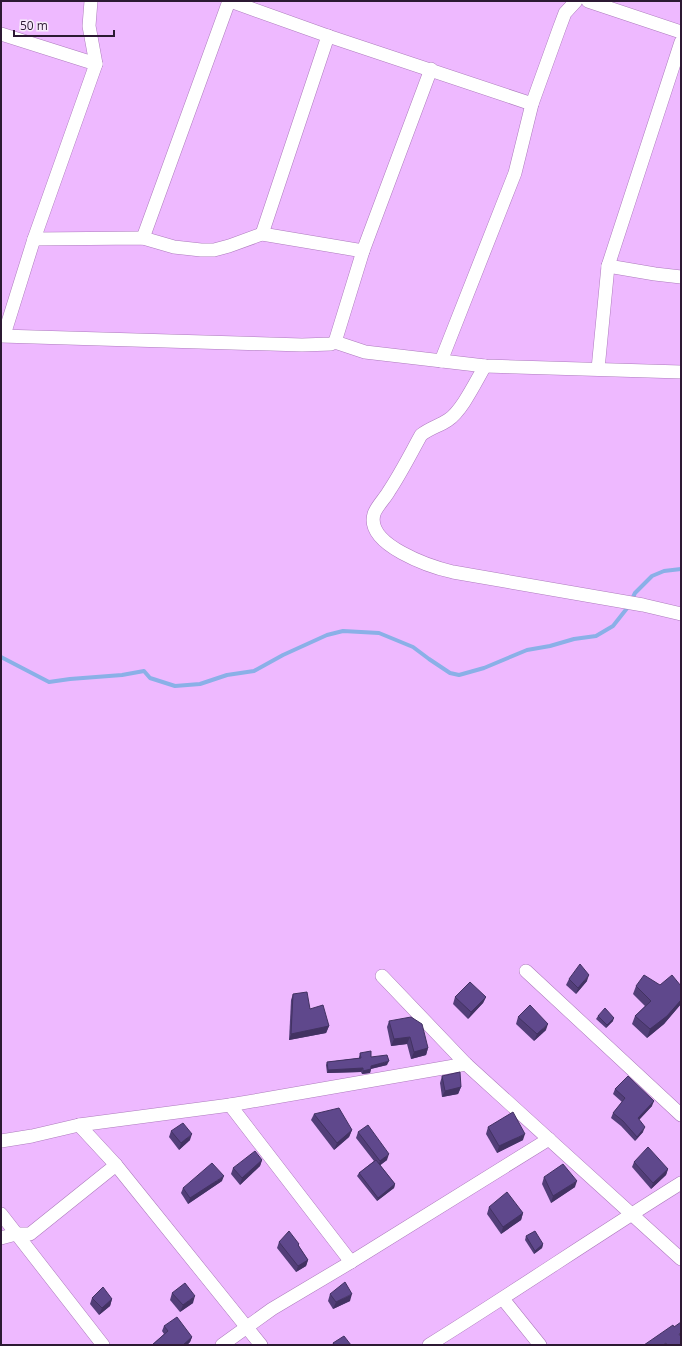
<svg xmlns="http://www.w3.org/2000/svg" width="682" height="1346" viewBox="0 0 682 1346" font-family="'Open Sans',sans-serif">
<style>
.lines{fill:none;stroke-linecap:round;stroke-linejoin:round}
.stream{stroke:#8ab0e7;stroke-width:4}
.minor-casing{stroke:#ad7bbd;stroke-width:14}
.minor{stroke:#fff;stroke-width:13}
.wall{fill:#523e78}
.shaded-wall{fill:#423262}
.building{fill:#5f488c;stroke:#423262}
</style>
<rect width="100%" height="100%" fill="#eeb9ff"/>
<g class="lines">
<!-- stream -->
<path class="stream" d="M1 657 49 682 70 679 122 675 144 671 150 678 175 686 200 684 227 675 254 671 283 655 327 635 343 631 379 633 413 647 429 659 450 673 459 675 484 668 527 650 550 646 574 639 596 636 613 626 628 607 635 593 652 576 664 571 681 569"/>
<!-- minor casing -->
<g class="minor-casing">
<g id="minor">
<path d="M230 1 328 36 532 104"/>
<path d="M588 1 681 32"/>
<path d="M1 34 96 64"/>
<path d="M262 234 328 36"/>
<path d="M143 238 229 1"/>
<path d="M34 239 143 238 174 247 201 250H214L229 246 262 234 363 251 431 69"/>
<path d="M608 266 655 274 681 277"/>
<path d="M4 335 34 239 96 64 89 26 91 1"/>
<path d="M1 336 302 345 331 344 335 342 365 352 485 366 681 372"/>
<path d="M335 342 363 251"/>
<path d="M441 361 515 173 532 104 559 29 565 13 576 1"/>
<path d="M485 366C476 381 462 411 448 420 439 426 430 428 421 435 411 453 401 473 389 491 386 497 376 507 374 514 365 545 431 567 453 572L643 605 681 614"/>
<path d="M598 369 608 266 681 42"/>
<path d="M526 971 681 1115"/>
<path d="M382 976 466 1064 681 1259"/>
<path d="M230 1105 351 1262"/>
<path d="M79 1125 116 1165 261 1345"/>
<path d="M1 1141 32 1136 79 1125 230 1105 466 1064"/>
<path d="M1 1214 103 1345"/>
<path d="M1 1238 16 1234H30L116 1165"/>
<path d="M503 1299 540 1345"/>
<path d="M222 1345 272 1309 351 1262 549 1139"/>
<path d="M429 1345C514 1292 596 1236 681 1183"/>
</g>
</g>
<!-- minor -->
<use href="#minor" class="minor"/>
</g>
<!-- wall -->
<g class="wall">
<path d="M569 979 587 981 576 994 566 985Z"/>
<path d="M660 985 681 986V1004L664 1024 647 1038 632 1024 635 1016 645 1006 633 994 636 986Z"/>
<path d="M293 994 329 1026 326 1033 289 1040 291 1000Z"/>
<path d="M455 997H486L483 1003 468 1019 453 1004Z"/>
<path d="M598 1016 613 1021 606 1028 596 1019Z"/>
<path d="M518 1017 546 1030 534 1041 516 1024Z"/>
<path d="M389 1021 428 1048 426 1055 411 1059 407 1044 391 1046 387 1027Z"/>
<path d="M360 1053 371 1057 387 1065 371 1069 370 1073 362 1074 361 1072 327 1073 326 1065 327 1062 359 1058V1057Z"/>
<path d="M442 1076 461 1087 458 1094 442 1097 440 1083Z"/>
<path d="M615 1089 652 1106 639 1120 643 1132 635 1141 621 1126 611 1118 613 1113 622 1102 613 1094Z"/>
<path d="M314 1114 352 1130 349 1137 334 1150 311 1120Z"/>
<path d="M488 1127 523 1140 497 1153 486 1134Z"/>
<path d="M171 1131 190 1140 179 1150 169 1137Z"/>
<path d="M358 1132 387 1160 380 1165 395 1184 394 1188 377 1201 357 1176 359 1173 374 1161 356 1138Z"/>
<path d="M262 1160 260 1166 240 1185 231 1174 233 1168Z"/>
<path d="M634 1162 668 1169 666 1175 651 1189 632 1167Z"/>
<path d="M544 1177 575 1187 551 1203 542 1184Z"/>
<path d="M222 1181 188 1204 181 1193 183 1188Z"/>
<path d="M489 1207 523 1213 521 1220 501 1234 487 1214Z"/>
<path d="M526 1236 543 1244 542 1248 534 1254 525 1240Z"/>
<path d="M279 1242 299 1244V1246L308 1260 306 1266 296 1272 277 1248Z"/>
<path d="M172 1293 193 1303 180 1312 170 1300Z"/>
<path d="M330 1294 350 1301 333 1309 328 1301Z"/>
<path d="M92 1298 112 1299 110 1306 99 1315 90 1304Z"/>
<path d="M164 1326 192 1337 190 1342 187 1345H152L164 1334 162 1331Z"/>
</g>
<!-- shaded-wall -->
<g class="shaded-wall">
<path d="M589 975 587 981 576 994 578 988Z"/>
<path d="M486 997 483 1003 468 1019 471 1012Z"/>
<path d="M681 1000V1004L664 1024 647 1038 650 1029Z"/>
<path d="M614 1018 613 1021 606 1028 607 1025Z"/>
<path d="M548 1024 546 1030 534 1041 537 1034Z"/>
<path d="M329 1026 326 1033 289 1040 291 1034Z"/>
<path d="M410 1037 407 1044 391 1046 394 1039Z"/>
<path d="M428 1048 426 1055 411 1059 414 1052Z"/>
<path d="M389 1061 387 1065 370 1069 371 1066Z"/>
<path d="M363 1068 361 1072 327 1073 328 1070Z"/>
<path d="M371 1069 370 1073 362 1074 363 1071Z"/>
<path d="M461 1087 458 1094 442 1097 445 1091Z"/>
<path d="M654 1101 652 1106 636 1123 638 1118Z"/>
<path d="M645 1127 643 1132 635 1141 637 1137Z"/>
<path d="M352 1130 349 1137 334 1150 337 1143Z"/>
<path d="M192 1134 190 1140 179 1150 181 1143Z"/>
<path d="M525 1134 523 1140 497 1153 499 1146Z"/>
<path d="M389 1154 387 1160 378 1167 380 1161Z"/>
<path d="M262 1160 260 1166 240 1185 242 1178Z"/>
<path d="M668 1169 666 1175 651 1189 653 1183Z"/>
<path d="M224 1176 222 1181 188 1204 190 1198Z"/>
<path d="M577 1181 575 1187 551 1203 553 1196Z"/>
<path d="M395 1184 394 1188 377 1201 378 1198Z"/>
<path d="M523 1213 521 1220 501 1234 503 1227Z"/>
<path d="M543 1244 542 1248 534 1254 535 1251Z"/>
<path d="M308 1260 306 1266 296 1272 298 1266Z"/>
<path d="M352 1294 350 1301 333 1309 336 1302Z"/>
<path d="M195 1296 193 1303 180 1312 183 1305Z"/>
<path d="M112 1299 110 1306 99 1315 102 1308Z"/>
<path d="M192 1337 190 1342 187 1345H183Z"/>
</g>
<!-- building -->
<g class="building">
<path d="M580 964 589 975 578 988 569 979Z"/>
<path d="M644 975 660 985 672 975 681 986V1000L667 1016 650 1029 635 1016 651 1001 636 986Z"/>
<path d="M470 982 486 997 471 1012 455 997Z"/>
<path d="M307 992 310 1009 323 1005 329 1026 291 1034 293 994Z"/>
<path d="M530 1005 548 1024 537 1034 518 1017Z"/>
<path d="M605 1008 614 1018 607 1025 598 1016Z"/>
<path d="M411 1017 422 1024 428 1048 414 1052 410 1037 394 1039 389 1021Z"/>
<path d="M371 1051V1057L387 1055 389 1061 371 1066V1069L363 1071V1068L328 1070 327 1062 361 1058 360 1053Z"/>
<path d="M460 1072 461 1087 445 1091 442 1076Z"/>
<path d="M628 1076 654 1101 638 1118 645 1127 637 1137 623 1121 613 1113 625 1098 615 1089Z"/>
<path d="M339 1108 352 1130 337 1143 314 1114Z"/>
<path d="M513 1112 525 1134 499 1146 488 1127Z"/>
<path d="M183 1123 192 1134 181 1143 171 1131Z"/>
<path d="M368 1125 389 1154 380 1161 358 1132Z"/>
<path d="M648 1147 668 1169 653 1183 634 1162Z"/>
<path d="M255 1151 262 1160 242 1178 233 1168Z"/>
<path d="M376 1160 395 1184 378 1198 359 1173Z"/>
<path d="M212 1163 224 1176 190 1198 183 1188Z"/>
<path d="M563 1164 577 1181 553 1196 544 1177Z"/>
<path d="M507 1192 523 1213 503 1227 489 1207Z"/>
<path d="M289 1231 299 1244 298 1245 308 1260 298 1266 279 1242Z"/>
<path d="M535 1231 543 1244 535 1251 526 1236Z"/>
<path d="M345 1282 352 1294 336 1302 330 1294Z"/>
<path d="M185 1283 195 1296 183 1305 172 1293Z"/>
<path d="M103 1287 112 1299 102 1308 92 1298Z"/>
<path d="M177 1317 192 1337 183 1345H152L168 1331 164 1326Z"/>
<path d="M681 1322V1333L679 1334 681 1337V1345H667L666 1343 663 1345H644L673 1325 674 1327Z"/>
<path d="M344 1336 351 1345H334L333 1343Z"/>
</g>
<!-- border -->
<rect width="682" height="1346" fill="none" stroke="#2c1933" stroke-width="4"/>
<!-- scale -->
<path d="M14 30v6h100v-6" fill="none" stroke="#2c1933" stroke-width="2"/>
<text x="20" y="30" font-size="12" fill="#2c1933" stroke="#f7ecfa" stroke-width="3" paint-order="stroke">50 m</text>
</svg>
